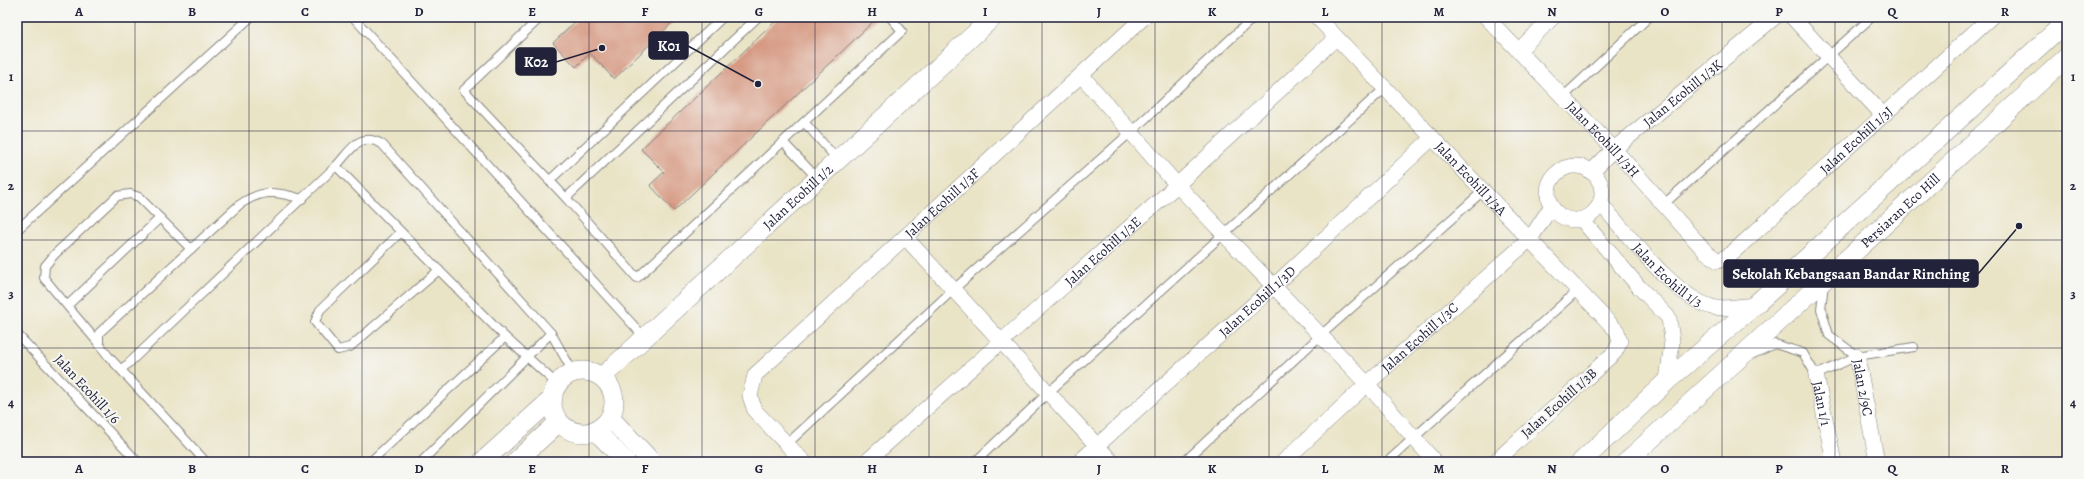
<svg xmlns="http://www.w3.org/2000/svg" width="2084" height="479" viewBox="0 0 2084 479" font-family="Alegreya,serif">
<style>
.building{fill:#d69982}
.lines{fill:none;stroke-linecap:round;stroke-linejoin:round}
.service-casing{stroke:#868381;stroke-width:10}
.minor-casing{stroke:#868381;stroke-width:16}
.tertiary-casing{stroke:#868381;stroke-width:20}
.service{stroke:#fff;stroke-width:8}
.minor{stroke:#fff;stroke-width:15}
.tertiary{stroke:#fff;stroke-width:19}
.grid{fill:none;stroke:#22223b;stroke-width:1;stroke-opacity:0.55}
.labels{text-anchor:middle;dominant-baseline:central;stroke-width:4;stroke-linejoin:round;paint-order:stroke}
.street-label{font-size:14px;fill:#22223b;stroke:#f6f6f2}
.leader{fill:none;stroke:#22223b;stroke-width:1.5}
.callout-dot{fill:#22223b;stroke:#f6f6f2;stroke-width:1.5}
.callout{fill:#22223b;stroke:#22223b;stroke-width:1.5}
.callout-label{font-size:15px;text-anchor:middle;font-weight:bold;fill:#fff}
.neatline{fill:none;stroke:#22223b;stroke-width:1.5}
.grid-label{font-size:13px;text-anchor:middle;font-weight:bold;fill:#22223b}
</style>
<rect width="100%" height="100%" fill="#f6f6f2"/>
<filter id="ink" filterUnits="userSpaceOnUse"><feTurbulence type="fractalNoise" baseFrequency=".025" numOctaves="2"/><feDisplacementMap in="SourceGraphic" scale="8" xChannelSelector="R" yChannelSelector="G"/><feConvolveMatrix kernelMatrix="1 2 1 2 8 2 1 2 1" color-interpolation-filters="sRGB"/></filter>
<filter id="wash" filterUnits="userSpaceOnUse"><feTurbulence type="fractalNoise" baseFrequency=".012" numOctaves="4" result="noise"/><feDisplacementMap in="SourceGraphic" scale="16" xChannelSelector="R" yChannelSelector="G"/><feGaussianBlur stdDeviation="0.9" result="paint"/><feColorMatrix in="noise" values="0 0 0 0 0 0 0 0 0 0 0 0 0 0 0 0 0 1.4 0 .05"/><feComposite in="paint" operator="in"/></filter>
<g filter="url(#wash)">
<rect width="100%" height="100%" fill="#eae4c7"/>
<g id="blocks">
<!-- building -->
<g class="building">
<path d="M580 17H678L614 79 590 53 576 67 553 43Z"/>
<path d="M780 17H872L875 20 674 211 650 185 664 172 641 149Z"/>
</g>
</g>
</g>
<g filter="url(#ink)">
<use href="#blocks" fill-opacity="0" stroke="#868381" stroke-width="1"/>
<g class="lines">
<!-- service casing -->
<g class="service-casing">
<g id="service">
<path d="M353 17 645 338"/>
<path d="M541 17 464 90 566 198 637 278 804 122"/>
<path d="M1563 97 1649 17"/>
<path d="M783 142 817 178"/>
<path d="M837 159 804 122 902 31 890 17"/>
<path d="M336 166 505 337 557 384"/>
<path d="M549 181 723 17"/>
<path d="M566 198 758 17"/>
<path d="M1663 205 1872 17"/>
<path d="M17 230 251 17"/>
<path d="M401 232 320 310 315 322 338 350 350 347 439 270"/>
<path d="M1824 284 1821 309 1829 335 1857 356"/>
<path d="M68 305 160 218"/>
<path d="M17 334 138 462"/>
<path d="M99 344 44 278 45 266 55 254 117 196 130 194 139 197 191 249"/>
<path d="M1753 354 1775 344 1803 353 1816 375 1857 356 1914 347"/>
<path d="M121 369 128 364 336 166C351 150 359 131 382 144L551 333 573 372"/>
<path d="M787 444 954 289 1131 132 1254 17"/>
<path d="M206 462 109 357 99 344V333L239 205C262 189 276 191 302 199"/>
<path d="M370 462 505 337"/>
<path d="M421 462 551 333"/>
<path d="M975 462 1049 392 1385 88"/>
<path d="M1184 462 1321 335 1483 191"/>
<path d="M1387 462 1578 290"/>
</g>
</g>
<!-- minor casing -->
<g class="minor-casing">
<g id="minor">
<path id="s1" d="M1317 17 1617 331 1620 342 1615 352 1495 462"/>
<path id="s2" d="M1486 17 1563 97 1614 149 1705 251 1718 261 1731 254 1991 17"/>
<path d="M1792 17 1883 115"/>
<path d="M1518 51 1553 17"/>
<path d="M1081 75 1177 185 1367 384 1435 462"/>
<circle cx="1575" cy="193" r="27"/>
<path id="s3" d="M1591 172 1614 149 1775 17"/>
<path id="s4" d="M1600 203C1627 233 1674 297 1712 307 1721 310 1744 306 1755 305"/>
<path d="M1582 220 1639 287 1669 318 1672 341 1667 381"/>
<path d="M905 237 1112 462"/>
<path id="s5" d="M1857 356 1877 462"/>
<path id="s6" d="M1816 375 1834 462"/>
<path id="s7" d="M804 462 755 411 750 396 755 375 1144 17"/>
<path id="s8" d="M866 462 1177 185 1336 38"/>
<path id="s9" d="M1079 462 1274 286 1432 138"/>
<path id="s10" d="M1283 462 1367 384 1530 239 1551 207"/>
</g>
</g>
<!-- tertiary casing -->
<g class="tertiary-casing">
<g id="tertiary">
<circle cx="583" cy="402" r="31"/>
<path id="s11" d="M602 377 993 17"/>
<path d="M610 418 652 462"/>
<path d="M595 430 626 462"/>
<path d="M482 462 553 398"/>
<path d="M515 462 559 422"/>
<path d="M1581 462 1667 381 1755 305 2067 21"/>
<path id="s12" d="M1626 462 2067 57"/>
</g>
</g>
<!-- service -->
<use href="#service" class="service"/>
<!-- minor -->
<use href="#minor" class="minor"/>
<!-- tertiary -->
<use href="#tertiary" class="tertiary"/>
</g>
</g>
<!-- grid -->
<path class="grid" d="M135 17V462M249 17V462M362 17V462M475 17V462M589 17V462M702 17V462M815 17V462M929 17V462M1042 17V462M1155 17V462M1269 17V462M1382 17V462M1495 17V462M1609 17V462M1722 17V462M1835 17V462M1949 17V462M17 131H2067M17 240H2067M17 348H2067"/>
<g class="labels">
<!-- street labels -->
<g class="street-label">
<text stroke="none"><textPath href="#s3" startOffset="121">Jalan Ecohill 1/3K</textPath></text>
<text stroke="none"><textPath href="#s2" startOffset="169">Jalan Ecohill 1/3H</textPath></text>
<text stroke="none"><textPath href="#s2" startOffset="521">Jalan Ecohill 1/3J</textPath></text>
<text stroke="none"><textPath href="#s1" startOffset="223">Jalan Ecohill 1/3A</textPath></text>
<text stroke="none"><textPath href="#s11" startOffset="266">Jalan Ecohill 1/2</textPath></text>
<text stroke="none"><textPath href="#s7" startOffset="362">Jalan Ecohill 1/3F</textPath></text>
<text stroke="none"><textPath href="#s12" startOffset="372">Persiaran Eco Hill</textPath></text>
<text stroke="none"><textPath href="#s8" startOffset="317">Jalan Ecohill 1/3E</textPath></text>
<text stroke="none"><textPath href="#s4" startOffset="99">Jalan Ecohill 1/3</textPath></text>
<text stroke="none"><textPath href="#s9" startOffset="240">Jalan Ecohill 1/3D</textPath></text>
<text stroke="none"><textPath href="#s10" startOffset="185">Jalan Ecohill 1/3C</textPath></text>
<text stroke="none"><textPath href="#s5" startOffset="32">Jalan 2/9C</textPath></text>
<text transform="translate(87 389) rotate(47)">Jalan Ecohill 1/6</text>
<text transform="translate(1559 403) rotate(-42)">Jalan Ecohill 1/3B</text>
<text stroke="none"><textPath href="#s6" startOffset="29">Jalan 1/1</textPath></text>
</g>
</g>
<!-- callouts -->
<path class="leader" d="M758 84L688 46M602 48L556 62M2019 226L1978 274"/>
<g class="callout-dot">
<circle cx="758" cy="84" r="4"/>
<circle cx="602" cy="48" r="4"/>
<circle cx="2019" cy="226" r="4"/>
</g>
<g class="callout">
<rect x="649" y="32" width="39" height="27" rx="4"/>
<rect x="516" y="48" width="40" height="27" rx="4"/>
<rect x="1724" y="260" width="254" height="27" rx="4"/>
</g>
<g class="callout-label">
<text x="669" y="51">K01</text>
<text x="536" y="67">K02</text>
<text x="1851" y="279">Sekolah Kebangsaan Bandar Rinching</text>
</g>
<!-- margin -->
<rect width="2084" height="479" fill="none" stroke="#f6f6f2" stroke-width="44"/>
<rect x="22" y="22" width="2040" height="435" class="neatline"/>
<g class="grid-label">
<text x="79" y="16">A</text>
<text x="192" y="16">B</text>
<text x="305" y="16">C</text>
<text x="419" y="16">D</text>
<text x="532" y="16">E</text>
<text x="645" y="16">F</text>
<text x="759" y="16">G</text>
<text x="872" y="16">H</text>
<text x="985" y="16">I</text>
<text x="1099" y="16">J</text>
<text x="1212" y="16">K</text>
<text x="1325" y="16">L</text>
<text x="1439" y="16">M</text>
<text x="1552" y="16">N</text>
<text x="1665" y="16">O</text>
<text x="1779" y="16">P</text>
<text x="1892" y="16">Q</text>
<text x="2005" y="16">R</text>
<text x="11" y="81">1</text>
<text x="2073" y="81">1</text>
<text x="11" y="190">2</text>
<text x="2073" y="190">2</text>
<text x="11" y="298">3</text>
<text x="2073" y="298">3</text>
<text x="11" y="407">4</text>
<text x="2073" y="407">4</text>
<text x="79" y="473">A</text>
<text x="192" y="473">B</text>
<text x="305" y="473">C</text>
<text x="419" y="473">D</text>
<text x="532" y="473">E</text>
<text x="645" y="473">F</text>
<text x="759" y="473">G</text>
<text x="872" y="473">H</text>
<text x="985" y="473">I</text>
<text x="1099" y="473">J</text>
<text x="1212" y="473">K</text>
<text x="1325" y="473">L</text>
<text x="1439" y="473">M</text>
<text x="1552" y="473">N</text>
<text x="1665" y="473">O</text>
<text x="1779" y="473">P</text>
<text x="1892" y="473">Q</text>
<text x="2005" y="473">R</text>
</g>
</svg>
